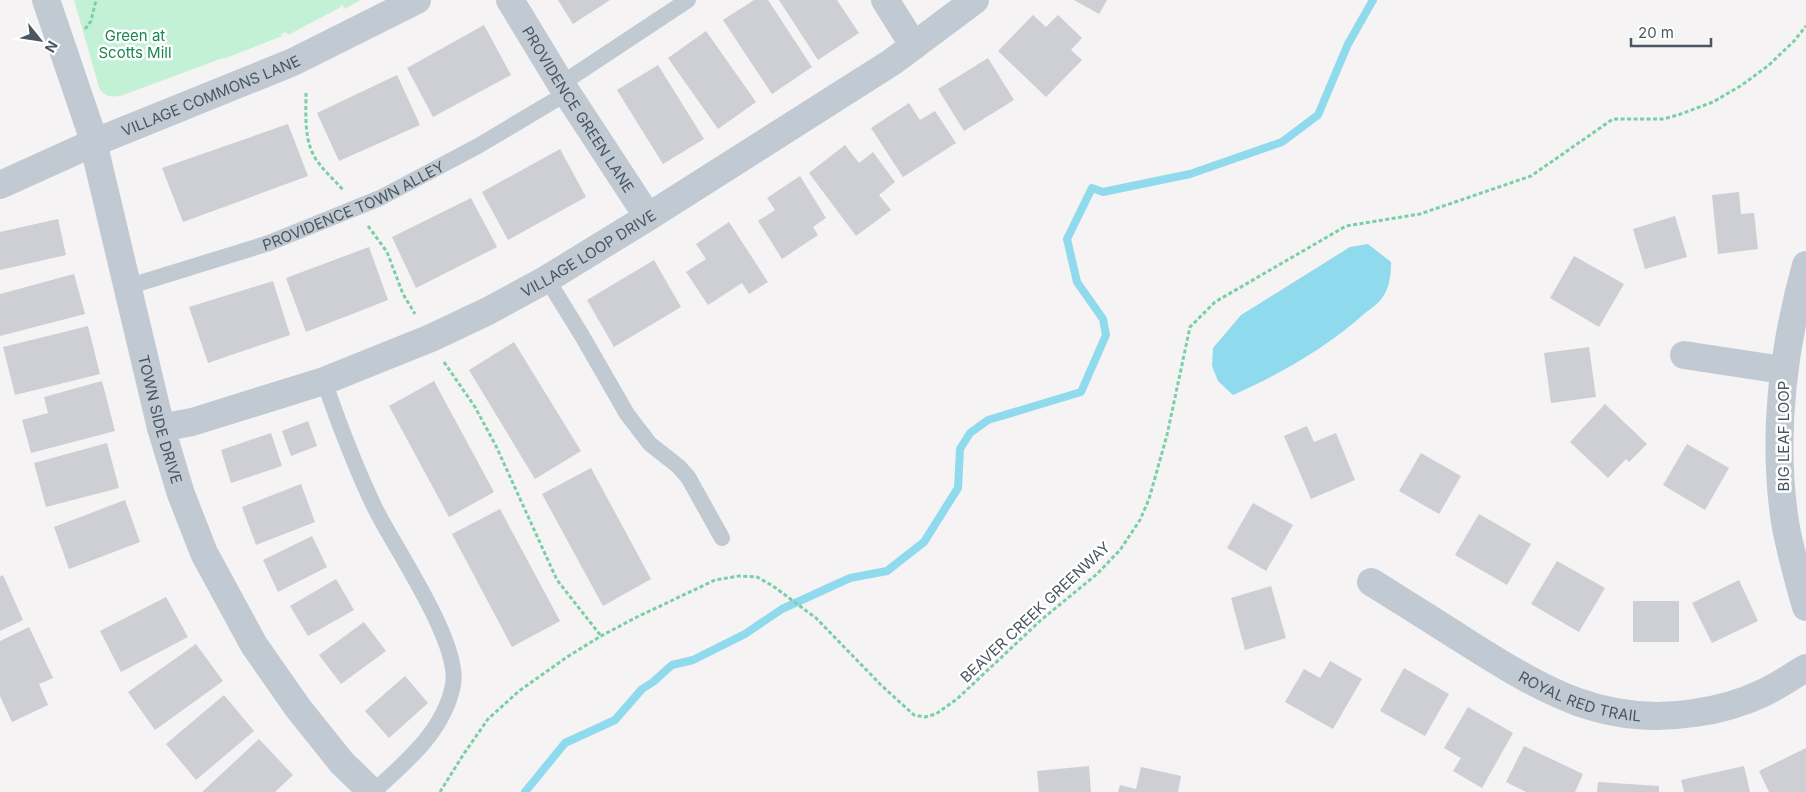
<svg xmlns="http://www.w3.org/2000/svg" width="1806" height="792" viewBox="0 0 1806 792" font-family="Inter,sans-serif">
<style>
.green{fill:#c3f1d5}
.water{fill:#90daee}
.lines{fill:none;stroke-linecap:round;stroke-linejoin:round}
.stream{stroke:#90daee;stroke-width:8}
.building{fill:#cdcfd5}
.path{stroke:#7ad0a6;stroke-width:3;stroke-dasharray:4 2.5;stroke-linecap:butt}
.service{stroke:#c1cad2;stroke-width:16}
.minor{stroke:#c1cad2;stroke-width:28}
.labels{text-anchor:middle;dominant-baseline:central;stroke-width:5;stroke-linejoin:round;paint-order:stroke}
.park-label{font-size:15px;fill:#17864f;stroke:#fff}
.street-label{font-size:15px;fill:#4a5661;stroke:#fff}
</style>
<rect width="100%" height="100%" fill="#f5f3f3"/>
<!-- green -->
<path class="green" d="M74 0H360L345 9 342 4 341 7 288 35 286 32 281 34 282 36 223 59V58L123 95C112 98 104 97 99 87Z"/>
<!-- water -->
<path class="water" d="M1368 244 1391 262C1391 274 1390 285 1384 295 1380 303 1371 308 1364 314 1326 348 1280 374 1233 395L1218 381 1212 366 1213 348 1241 315 1350 247Z"/>
<g class="lines">
<!-- stream -->
<path class="stream" d="M525 792 565 743 615 720 642 689 653 682 672 665 693 660 745 634 782 609 850 578 887 571 924 542 958 488 960 449 970 433 988 420 1081 392 1106 335 1103 319 1077 282 1067 239 1092 188 1103 192 1190 174 1282 142 1318 115 1348 44 1373 0"/>
</g>
<!-- building -->
<g class="building">
<path d="M558 0H610L573 24Z"/>
<path d="M754 0H768L812 67 772 94 723 20Z"/>
<path d="M779 0H837L859 33 818 60Z"/>
<path d="M1074 0H1107L1099 14Z"/>
<path d="M1033 15 1046 27 1058 15 1082 38 1071 50 1082 60 1046 97 998 51Z"/>
<path d="M484 25 511 75 433 117 407 68Z"/>
<path d="M706 31 756 102 718 129 668 58Z"/>
<path d="M988 58 1014 100 964 131 938 89Z"/>
<path d="M658 65 704 139 663 164 617 90Z"/>
<path d="M397 75 420 125 339 161 317 113Z"/>
<path d="M909 103 920 120 935 111 956 143 903 177 871 128Z"/>
<path d="M288 124 308 176 183 222 162 168Z"/>
<path d="M845 145 859 163 873 152 895 182 879 195 891 210 856 236 809 173Z"/>
<path d="M560 149 586 197 508 240 482 192Z"/>
<path d="M800 176 826 218 813 227 818 235 782 259 758 221 775 210 767 198Z"/>
<path d="M1739 192 1741 214 1754 213 1758 249 1718 254 1712 195Z"/>
<path d="M471 198 497 247 416 288 392 237Z"/>
<path d="M1675 216 1687 257 1645 269 1633 229Z"/>
<path d="M58 219 66 255 0 270V232Z"/>
<path d="M729 222 768 282 749 294 742 283 708 305 686 272 706 259 696 244Z"/>
<path d="M369 247 388 300 306 332 286 278Z"/>
<path d="M1574 256 1624 284 1599 327 1550 298Z"/>
<path d="M654 260 681 307 614 347 587 300Z"/>
<path d="M74 274 85 314 0 336V294Z"/>
<path d="M273 281 290 335 208 363 189 307Z"/>
<path d="M88 326 100 374 15 395 3 347Z"/>
<path d="M514 342 581 451 535 479 469 370Z"/>
<path d="M1589 347 1596 397 1551 403 1544 353Z"/>
<path d="M102 381 115 431 31 453 22 420 48 413 44 397Z"/>
<path d="M434 381 494 492 449 517 389 406Z"/>
<path d="M1605 404 1647 444 1629 462 1626 459 1608 478 1570 442Z"/>
<path d="M308 421 317 446 291 456 282 431Z"/>
<path d="M1307 426 1314 442 1336 433 1355 480 1311 499 1284 436Z"/>
<path d="M271 433 282 466 231 483 221 450Z"/>
<path d="M107 443 119 488 46 507 34 463Z"/>
<path d="M1687 444 1729 468 1705 510 1663 485Z"/>
<path d="M1421 453 1461 476 1439 514 1399 491Z"/>
<path d="M591 468 651 579 603 606 542 494Z"/>
<path d="M301 484 315 522 256 545 242 507Z"/>
<path d="M125 500 140 542 69 569 54 527Z"/>
<path d="M1253 503 1293 525 1266 571 1227 548Z"/>
<path d="M500 509 560 621 512 647 452 534Z"/>
<path d="M1479 514 1531 544 1507 585 1455 555Z"/>
<path d="M312 536 327 567 278 592 263 560Z"/>
<path d="M1557 561 1605 588 1579 632 1531 604Z"/>
<path d="M3 575 23 620 0 631V577Z"/>
<path d="M336 579 354 610 308 636 290 606Z"/>
<path d="M1739 580 1758 621 1712 643 1692 603Z"/>
<path d="M1271 586 1286 638 1245 650 1231 598Z"/>
<path d="M166 597 188 637 121 672 100 631Z"/>
<rect x="1633" y="601" width="46" height="41"/>
<path d="M364 622 386 651 341 684 319 655Z"/>
<path d="M29 627 53 678 39 684 48 705 12 722 0 696V641Z"/>
<path d="M196 644 223 681 155 730 128 692Z"/>
<path d="M1330 661 1362 679 1333 729 1285 702 1304 669 1320 678Z"/>
<path d="M1404 668 1449 694 1425 736 1380 711Z"/>
<path d="M405 676 428 703 389 738 365 711Z"/>
<path d="M224 695 254 731 196 780 166 744Z"/>
<path d="M1468 707 1513 733 1482 788 1453 771 1461 758 1444 748Z"/>
<path d="M259 739 293 775 275 792H202Z"/>
<path d="M1524 746 1583 774 1575 792H1526L1506 782Z"/>
<path d="M1806 748V792H1769L1759 771Z"/>
<path d="M1089 766 1091 792H1039L1037 771Z"/>
<path d="M1744 766 1750 792H1684L1681 780Z"/>
<path d="M1141 767 1181 776 1178 792H1118L1120 785 1136 789Z"/>
<path d="M1598 782 1659 786V792H1597Z"/>
</g>
<g class="lines">
<!-- path -->
<g class="path">
<path d="M85 29 91 21 96 0"/>
<path d="M306 93C306 112 304 136 313 154 320 168 333 178 343 190"/>
<path d="M368 226 387 252 403 294 415 314"/>
<path d="M444 362 475 407 496 446 557 580 601 636"/>
<path d="M440 792 463 755 488 719 519 691 567 657 601 636 635 618 715 580 739 576 757 577 773 586 816 618 881 685 914 715 925 717 936 714 957 699 1041 620 1097 574 1120 550 1140 520 1149 499 1167 435 1190 327 1215 302 1346 226 1420 214 1531 176 1613 119H1663L1678 115 1713 102 1742 85 1769 65 1794 41 1806 26"/>
</g>
<!-- service -->
<g class="service">
<path d="M561 84 688 0"/>
<path d="M547 279 581 334 627 414 650 444 678 466 688 477 722 538"/>
<path id="s1" d="M127 287 269 243 380 198 478 146 567 93"/>
<path d="M324 381C339 424 355 467 375 508 395 549 461 643 453 685 444 731 406 762 373 792"/>
</g>
<!-- minor -->
<g class="minor">
<path id="s2" d="M46 0 90 129 161 428 181 494 204 553 254 645 298 708 342 763 372 792"/>
<path id="s3" d="M510 0 561 84 648 217"/>
<path d="M885 0 914 46"/>
<path id="s4" d="M0 185 93 143 293 62 417 0"/>
<path d="M1806 265C1783 348 1772 436 1785 522 1790 551 1798 579 1806 607"/>
<path d="M1684 355 1783 370"/>
<path id="s5" d="M161 428 192 422 324 381 431 338 488 311 547 279 648 217 892 62 975 0"/>
<path id="s6" d="M1371 582C1405 603 1438 624 1471 645 1544 691 1605 727 1694 713 1717 710 1742 703 1763 693 1778 686 1792 676 1806 668"/>
</g>
</g>
<g class="labels">
<!-- park labels -->
<g class="park-label">
<text x="135" y="35">Green at<tspan x="135" dy="17">Scotts Mill</tspan></text>
</g>
<!-- street labels -->
<g class="street-label">
<text stroke="none"><textPath href="#s4" startOffset="229">VILLAGE COMMONS LANE</textPath></text>
<text stroke="none"><textPath href="#s3" startOffset="129">PROVIDENCE GREEN LANE</textPath></text>
<text stroke="none"><textPath href="#s1" startOffset="241">PROVIDENCE TOWN ALLEY</textPath></text>
<text stroke="none"><textPath href="#s5" startOffset="464">VILLAGE LOOP DRIVE</textPath></text>
<text stroke="none"><textPath href="#s2" startOffset="435">TOWN SIDE DRIVE</textPath></text>
<text transform="translate(1783 436) rotate(-90)">BIG LEAF LOOP</text>
<text transform="translate(1035 612) rotate(-43)">BEAVER CREEK GREENWAY</text>
<text stroke="none"><textPath href="#s6" startOffset="240">ROYAL RED TRAIL</textPath></text>
</g>
</g>
<!-- north arrow -->
<g transform="translate(40 40) rotate(120)" stroke="#ffffff" stroke-width="4" paint-order="stroke">
<path d="M0-4L9 19L0 12L-9 19Z" fill="#4a5661"/>
<text y="-8" font-size="14" font-weight="bold" text-anchor="middle" fill="#4a5661">N</text>
</g>
<!-- scale -->
<path d="M1631 38v8h80v-8" fill="none" stroke="#4a5661" stroke-width="2.5"/>
<text x="1638" y="38" font-size="15" fill="#4a5661" stroke="#ffffff" stroke-width="4" paint-order="stroke">20 m</text>
</svg>
